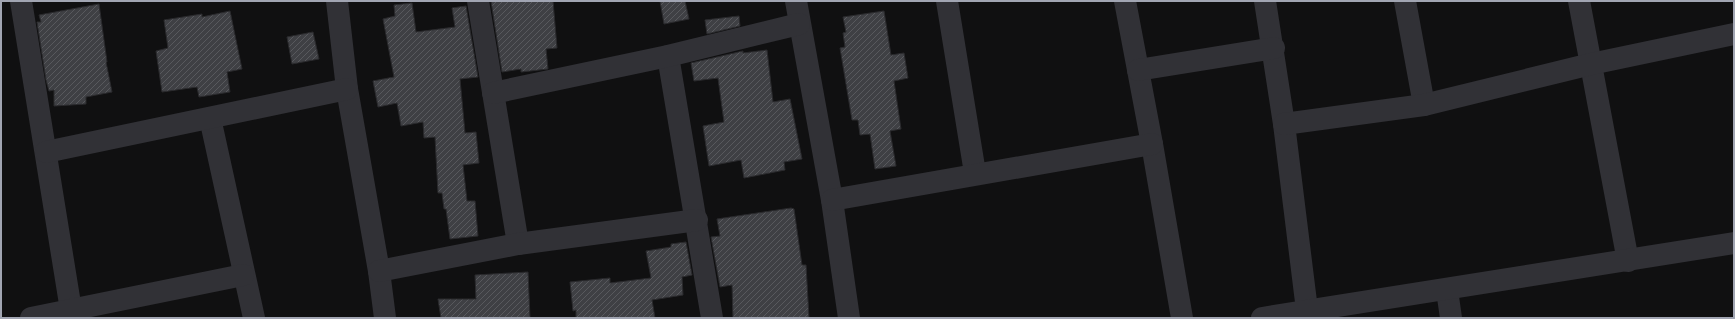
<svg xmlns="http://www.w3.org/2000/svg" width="1735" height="319" viewBox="0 0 1735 319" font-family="'Fira Sans Condensed',sans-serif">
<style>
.building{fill:url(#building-hatch);stroke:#2a2a2d}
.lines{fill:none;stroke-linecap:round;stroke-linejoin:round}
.minor{stroke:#313136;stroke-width:22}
.tertiary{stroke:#313136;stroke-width:22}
</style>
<defs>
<pattern id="building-hatch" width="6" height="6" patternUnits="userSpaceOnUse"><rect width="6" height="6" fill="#3f4044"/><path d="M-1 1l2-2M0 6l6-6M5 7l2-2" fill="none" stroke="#58595d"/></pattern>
</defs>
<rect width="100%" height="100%" fill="#101011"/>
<!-- building -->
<g class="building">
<path d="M491 1H553L557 48 546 49 548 69 521 72V69L502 72Z"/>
<path d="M660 1H685L689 19 664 24Z"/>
<path d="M412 3 416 32 455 27 452 8 466 6 478 77 460 79 465 133 476 132 479 163 463 165 467 201H475L478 236 450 239 446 209H444L442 193H438L435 137 424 138 423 122 401 126 397 103 378 107 373 81 394 77 383 19 395 16 394 5Z"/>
<path d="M99 4 107 62H106L112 92 86 97V104L54 106V90L49 91 46 80 37 22H41L39 15Z"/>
<path d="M230 11 242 69 227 72 230 92 199 97 197 87 162 92 156 51 168 48 164 20 202 14V17Z"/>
<path d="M884 11 891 55 904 53 908 78 894 81 901 129 890 131 896 166 875 169 870 134 860 135 858 120H852L840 48 845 47 843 33 846 32 843 17Z"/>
<path d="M739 16 740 26 707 34 705 20Z"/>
<path d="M313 32 319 59 292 64 287 37Z"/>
<path d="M767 50 773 102 790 99 802 159 784 162 785 170 744 178 741 160 709 166 703 126 724 122 718 78 694 81 691 63 743 51V53Z"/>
<path d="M791 208 794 209 802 265H806L809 318H733L732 285 720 287 711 237 720 236 717 219Z"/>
<path d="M686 242 692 275 682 277 683 295 652 300 655 318H576V310L573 311 570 282 610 278V283L651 278 646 251 671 247V244Z"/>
<path d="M528 272 530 318H441L438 299H476L475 275Z"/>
</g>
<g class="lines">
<!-- minor -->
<g class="minor">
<path d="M21 1 71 310"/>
<path d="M337 1 347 89 379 271 385 318"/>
<path d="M478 1 518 244"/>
<path d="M796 1 832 200 849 318"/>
<path d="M947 1 975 173"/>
<path d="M1125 1 1152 144 1182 318"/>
<path d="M1265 1 1284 124 1308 318"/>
<path d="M1405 1 1424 105"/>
<path d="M1579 1 1628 261"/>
<path d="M668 56 712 318"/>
<path d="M1138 70 1274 48"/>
<path d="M493 93 668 56 799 24"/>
<path d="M210 118 254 318"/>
<path d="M1284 124 1424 105 1591 64 1734 34"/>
<path d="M46 152 347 89"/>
<path d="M832 200 1152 144"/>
<path d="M379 271 518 244 697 220"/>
<path d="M1447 290 1451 318"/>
<path d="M31 318 243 275"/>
</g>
<!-- tertiary -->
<path class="tertiary" d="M1262 318 1734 243"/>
</g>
<!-- border -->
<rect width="1735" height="319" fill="none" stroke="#a1a5b2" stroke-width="4"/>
</svg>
